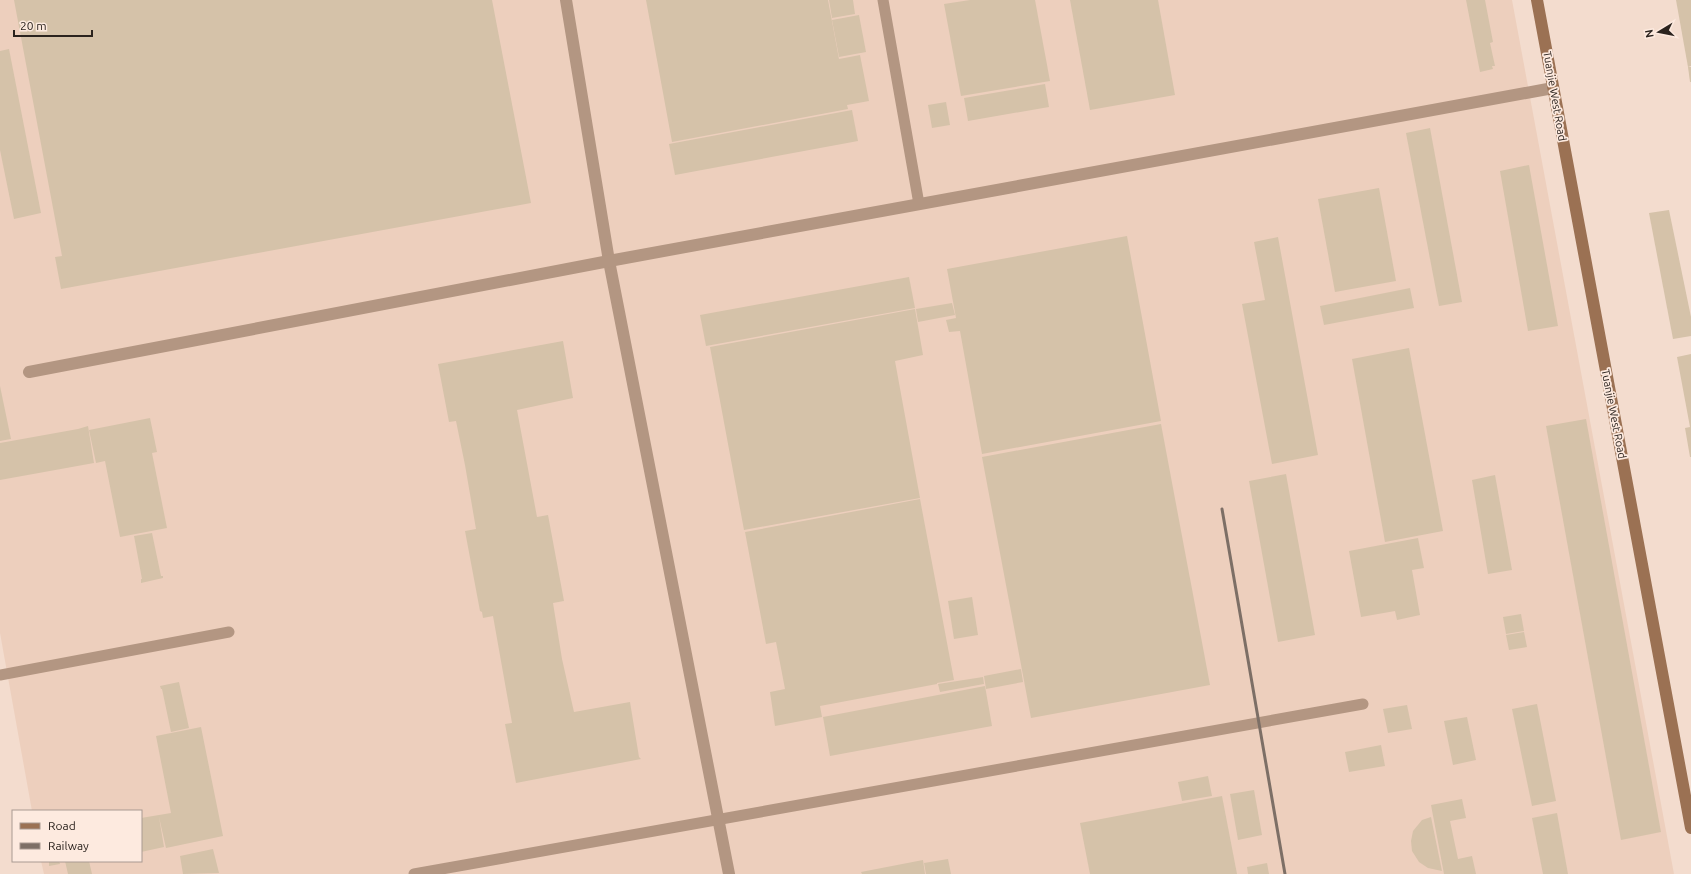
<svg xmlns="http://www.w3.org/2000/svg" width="1691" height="874" viewBox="0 0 1691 874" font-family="Ubuntu,sans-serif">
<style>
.built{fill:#edcfbd}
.building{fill:#d5c2a9}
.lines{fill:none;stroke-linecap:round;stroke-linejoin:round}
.lane{stroke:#b39682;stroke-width:11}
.street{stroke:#b39682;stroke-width:12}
.secondary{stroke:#9b7153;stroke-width:12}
.rail{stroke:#7d6f66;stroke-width:3}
.labels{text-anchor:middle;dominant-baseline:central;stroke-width:3.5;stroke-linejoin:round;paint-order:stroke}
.street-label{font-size:11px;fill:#2b231e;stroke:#fdeadf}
</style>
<rect width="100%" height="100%" fill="#f3dcce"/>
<!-- built -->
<path class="built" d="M0 0H1512L1674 874H44L41 861H141V811H32L0 633Z"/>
<!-- building -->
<g class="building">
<path d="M14 0H492L531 203 61 289 55 257 62 256Z"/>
<path d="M646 0H828L839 59 860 55 869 101 847 105 848 109 672 142Z"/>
<path d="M829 0H853L855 14 832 18Z"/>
<path d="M970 0H1035L1050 81 961 96 944 4Z"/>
<path d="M1070 0H1158L1175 95 1090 110Z"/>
<path d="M1466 0H1485L1493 42 1490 43 1495 66H1492L1493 69 1480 72Z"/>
<path d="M1676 0H1691V66L1688 67Z"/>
<path d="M859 15 866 52 839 57 832 20Z"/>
<path d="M9 49 41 213 14 219 0 150V51Z"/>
<path d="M1688 67H1691V82H1690Z"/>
<path d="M1045 84 1049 107 968 121 964 98Z"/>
<path d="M946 102 950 125 932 128 928 105Z"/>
<path d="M852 110 858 141 675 175 669 144Z"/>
<path d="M1430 128 1462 302 1439 306 1406 133Z"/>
<path d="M1529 165 1558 326 1528 331 1500 171Z"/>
<path d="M1379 188 1396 281 1335 292 1318 199Z"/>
<path d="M1669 210 1691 317V336L1673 339 1649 213Z"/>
<path d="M1127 236 1161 421 982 454 960 331 949 332 946 320 956 318 947 269Z"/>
<path d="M1278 237 1318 455 1272 464 1242 304 1265 300 1254 242Z"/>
<path d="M909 277 915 308 706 346 700 315Z"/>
<path d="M1410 288 1414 308 1324 325 1320 306Z"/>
<path d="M952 303 955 315 918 322 916 309Z"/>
<path d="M915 309 923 355 895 361 920 498 744 530 710 347Z"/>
<path d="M563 341 573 398 517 410 537 517 548 515 564 601 553 603 562 659 574 712 630 702 639 757 641 759 516 783 505 724 512 723 493 616 483 618 482 612 480 611 465 531 476 529 465 465 456 421 449 422 438 364Z"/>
<path d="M1409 348 1443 531 1385 542 1352 359Z"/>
<path d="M1691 354V457H1690L1685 428 1690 427 1677 357Z"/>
<path d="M0 386 11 439 0 441Z"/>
<path d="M150 418 157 452 152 453 167 528 120 537 105 461 96 463 89 430Z"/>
<path d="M1586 419 1661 832 1621 840 1546 426Z"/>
<path d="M1161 424 1210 685 1031 718 982 457Z"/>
<path d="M88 426 94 463 0 480V443L78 429Z"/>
<path d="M1286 474 1315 635 1278 642 1249 481Z"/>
<path d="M1495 475 1512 570 1488 574 1472 480Z"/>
<path d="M920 499 954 680 937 683V684L820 706 822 717 775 726 770 692 785 689 776 642 766 644 745 532Z"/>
<path d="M152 533 161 576H163V578L141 583V579H142L134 536Z"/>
<path d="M1418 538 1424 568 1412 570 1420 615 1397 620 1395 611 1361 617 1349 551Z"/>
<path d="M972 597 978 635 954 639 948 601Z"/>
<path d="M1521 614 1524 631 1506 634 1503 617Z"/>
<path d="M1524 632 1527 647 1509 650 1506 635Z"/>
<path d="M1021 669 1023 682 986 689 984 676Z"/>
<path d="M983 677 984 684 940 692 938 684Z"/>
<path d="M179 682 189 728 171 732 162 689H161L160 686Z"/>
<path d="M985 686 992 726 830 756 823 717Z"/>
<path d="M1537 704 1556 801 1532 806 1512 709Z"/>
<path d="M1407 705 1412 729 1388 733 1383 709Z"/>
<path d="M1467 717 1476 760 1453 765 1444 721Z"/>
<path d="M201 727 223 836 166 848 159 817 164 847 141 852V818L171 813 156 736Z"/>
<path d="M1381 745 1385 766 1349 772 1345 752Z"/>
<path d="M1208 776 1212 796 1182 801 1178 782Z"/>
<path d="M1254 790 1262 835 1238 840 1230 794Z"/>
<path d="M1222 796 1237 874H1090L1080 823Z"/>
<path d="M1462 799 1466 818 1450 821 1458 859 1472 856 1476 874H1444L1431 805Z"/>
<path d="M1557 813 1568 874H1543L1532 818Z"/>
<path d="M1431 817 1442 871 1428 868 1419 862 1412 851 1411 841 1413 831 1422 820Z"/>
<path d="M213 849 219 873 183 874 180 856Z"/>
<path d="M948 859 951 874H926L924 863Z"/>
<path d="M923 860 925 874H862L861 872Z"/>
<path d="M49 861H59L60 864 49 866Z"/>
<path d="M65 861H89L92 874H68Z"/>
<path d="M1267 863 1269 874H1248L1247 867Z"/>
</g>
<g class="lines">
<!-- lane -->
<g class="lane">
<path d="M883 0 919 204"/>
<path d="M0 675 229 632"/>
<path d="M414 874 1363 704"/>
</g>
<!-- street -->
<g class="street">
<path d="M566 0 609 261 729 874"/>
<path d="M29 372 609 261 1553 88"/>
</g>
<!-- secondary -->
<path class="secondary" d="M1537 0 1691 828"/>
<!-- rail -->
<path class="rail" d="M1222 509 1285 874"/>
</g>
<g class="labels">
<!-- street labels -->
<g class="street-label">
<text transform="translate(1555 96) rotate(80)">Tuanjie West Road</text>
<text transform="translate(1614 414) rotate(79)">Tuanjie West Road</text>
</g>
</g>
<!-- legend -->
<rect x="12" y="810" width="130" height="52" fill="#fdeadf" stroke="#a99a92"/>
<rect x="20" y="823" width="20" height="6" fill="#9b7153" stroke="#a99a92"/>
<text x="48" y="830" font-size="12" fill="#2b231e">Road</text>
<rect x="20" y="843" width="20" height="6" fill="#7d6f66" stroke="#a99a92"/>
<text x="48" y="850" font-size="12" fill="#2b231e">Railway</text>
<!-- north arrow -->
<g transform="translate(1659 32) rotate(260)" stroke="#fdeadf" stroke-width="3" paint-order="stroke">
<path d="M0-3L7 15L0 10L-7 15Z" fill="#2b231e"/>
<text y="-6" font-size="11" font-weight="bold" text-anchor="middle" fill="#2b231e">N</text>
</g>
<!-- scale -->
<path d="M14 30v6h78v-6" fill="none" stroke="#2b231e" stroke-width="2"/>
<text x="20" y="30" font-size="12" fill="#2b231e" stroke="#fdeadf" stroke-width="3" paint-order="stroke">20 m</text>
</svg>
